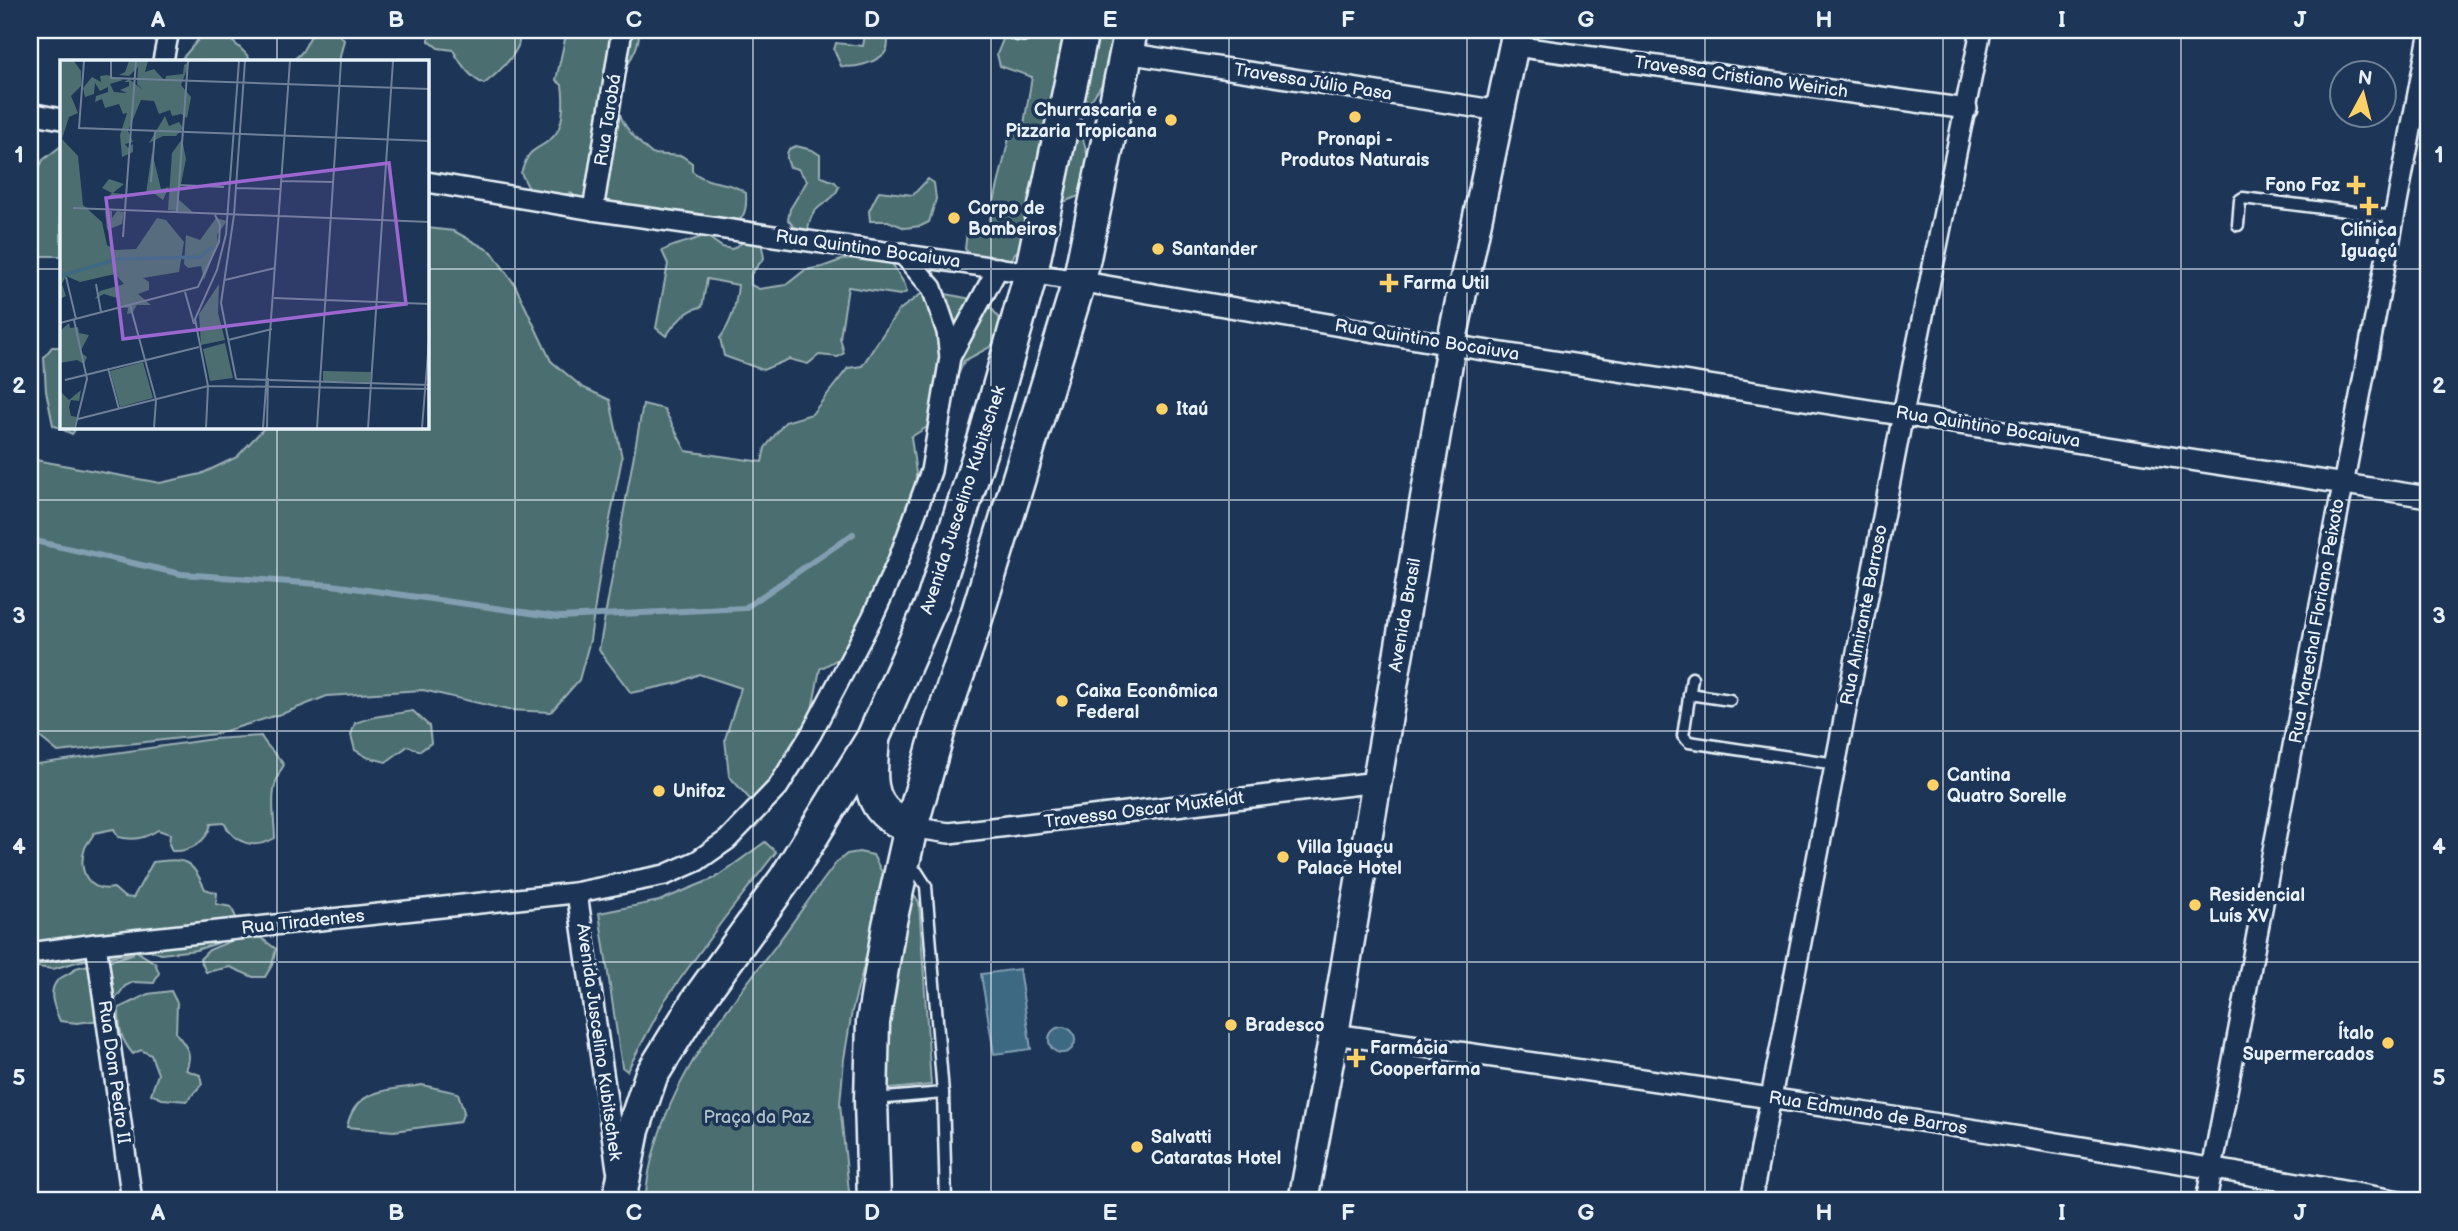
<svg xmlns="http://www.w3.org/2000/svg" width="2458" height="1231" viewBox="0 0 2458 1231" font-family="'Balsamiq Sans',sans-serif">
<style>
.green{fill:#4c6e70;stroke:#9ab0b4;stroke-width:2}
.water{fill:#3e6983;stroke:#829fb2;stroke-width:2}
.lines{fill:none;stroke-linecap:round;stroke-linejoin:round}
.stream{stroke:#829fb2;stroke-width:6}
.lane-casing{stroke:#e8f1f8;stroke-width:15}
.street-casing{stroke:#e8f1f8;stroke-width:24}
.secondary-casing{stroke:#e8f1f8;stroke-width:33}
.primary-casing{stroke:#e8f1f8;stroke-width:37}
.lane{stroke:#1d3557;stroke-width:10}
.street{stroke:#1d3557;stroke-width:19}
.secondary{stroke:#1d3557;stroke-width:28}
.primary{stroke:#1d3557;stroke-width:32}
.grid{fill:none;stroke:#e8f1f8;stroke-width:2;stroke-opacity:0.55}
.poi-dot{fill:#ffd166;stroke:#1d3557;stroke-width:2.5}
.labels{text-anchor:middle;dominant-baseline:central;stroke-width:7;stroke-linejoin:round;paint-order:stroke}
.street-label{font-size:18px;fill:#e8f1f8;stroke:#1d3557}
.poi-label{font-size:18px;font-weight:bold;fill:#e8f1f8;stroke:#1d3557;text-anchor:start}
.park-label{font-size:18px;fill:#b1c3c8;stroke:#1d3557}
.inset-river{fill:none;stroke:#3e6983;stroke-width:3.5}
.inset-road{fill:none;stroke:#6e8097;stroke-width:2}
.view{fill:#9c67d0;fill-opacity:0.15;stroke:#9c67d0;stroke-width:3.5}
.inset-edge{fill:none;stroke:#e8f1f8;stroke-width:3.5}
.neatline{fill:none;stroke:#e8f1f8;stroke-width:2.5}
.grid-label{font-size:23px;text-anchor:middle;font-weight:bold;fill:#e8f1f8}
</style>
<rect width="100%" height="100%" fill="#1d3557"/>
<filter id="ink" filterUnits="userSpaceOnUse"><feTurbulence type="fractalNoise" baseFrequency=".0143" numOctaves="2"/><feDisplacementMap in="SourceGraphic" scale="14" xChannelSelector="R" yChannelSelector="G"/><feConvolveMatrix kernelMatrix="1 2 1 2 8 2 1 2 1" color-interpolation-filters="sRGB"/></filter>
<g filter="url(#ink)">
<!-- green -->
<g class="green">
<path d="M200 30H224C230 43 241 46 249 58L248 61H180L198 40Z"/>
<path d="M315 30 337 32 344 40 339 61H290C307 53 304 43 315 30Z"/>
<path d="M429 30H522C519 35 520 40 518 46 511 61 497 74 484 84 470 78 460 63 453 50L438 48 429 41Z"/>
<path d="M567 30H639C640 48 630 58 623 75 609 111 625 131 652 154L682 156 692 163V171C711 187 728 179 746 193 747 209 745 218 732 227 706 224 676 223 650 216 642 214 635 206 626 204 602 197 592 216 571 193L550 199 528 187 521 173C531 144 532 155 552 138 565 127 564 99 562 85L556 80Z"/>
<path d="M866 30 882 33 888 38C888 44 888 50 884 54 874 63 854 69 841 66L834 50 836 43 863 46Z"/>
<path d="M1007 30H1115L1109 58 1111 71 1081 115 1080 128 1089 161V192L1061 203 1035 209 1024 219 1025 247 1015 253 1009 264 977 263 965 249 967 231 989 223 1010 134 1023 130 1032 77 1000 66 997 54Z"/>
<path d="M61 146V256H30V187L43 160Z"/>
<path d="M796 146 812 150 820 155V176L835 182 839 187C830 208 812 200 808 230L794 227 788 220 790 209 807 181 798 169 790 167C787 160 785 156 789 149Z"/>
<path d="M928 179 934 183 936 199 929 222 921 226 905 228 888 221H870L869 211 879 191 913 195Z"/>
<path d="M427 228 454 231 492 252 515 285 551 361 582 387 610 400 622 458 601 565 590 640 579 680 551 712 508 710 423 690 327 696 287 712 216 734 58 752 30 729V459L160 483 201 474 237 457 265 427H427Z"/>
<path d="M705 235 722 247 732 249 747 240 761 241 764 258 751 274V285L759 289 786 285 805 270 822 267 844 259 867 256 890 260 905 285 907 292 900 295 848 287 840 338 844 353 838 357 819 355 808 364 789 359 763 370 724 356 720 338C732 322 736 305 738 285L707 279 702 307C688 308 673 325 666 336L656 328 668 264 662 251C678 242 690 243 705 235Z"/>
<path d="M921 294H946L986 302 1007 327 990 347 964 361 953 387 932 424 911 437 916 473 915 509 854 650 820 669 808 730 755 805 729 776 725 739 741 688 699 674 678 683 631 693 599 650 643 404 664 409 686 451 762 462 765 448 785 422 812 414 848 368 862 366 898 311Z"/>
<path d="M52 347H61V427H77L72 434 53 425 46 391 44 357Z"/>
<path d="M413 711 429 726 431 743 420 751 408 746 386 762 367 757 355 750 351 735 355 723 374 717Z"/>
<path d="M261 736C267 748 277 754 284 765 268 788 274 812 275 838 254 850 235 844 224 823L211 824C207 842 190 852 172 851L169 844 170 834 158 830C145 838 135 841 118 837L114 829 94 833C92 838 87 843 85 848 77 871 89 893 114 888L124 897 133 898 153 862C186 858 191 859 205 889L217 893 216 904 231 907 241 928 218 943 196 950 161 954 150 950 138 952 155 963 159 973 154 983 133 982 125 986 100 1020 77 1023 60 1021C55 1009 47 993 57 981 63 975 70 975 76 968 95 963 116 961 134 953L80 961 53 969 30 966V765L213 739Z"/>
<path d="M765 842 776 852 723 920 665 1000 627 1071 622 1067 599 913 659 901 715 878Z"/>
<path d="M859 852 873 855 885 878 880 904 852 1011 844 1059 840 1104 850 1201H645C654 1099 714 1026 774 948 795 920 815 890 837 862L847 854Z"/>
<path d="M908 894H913L919 902 931 1085 880 1090V1021Z"/>
<path d="M245 935 261 938 276 949 272 965 265 977H253L230 967 206 972 200 959 209 950Z"/>
<path d="M171 991 177 1003 176 1033C187 1048 193 1052 186 1070L200 1075 202 1084 187 1101 162 1099 151 1094 158 1074 151 1055 141 1050 133 1054C120 1039 119 1028 119 1008L148 994Z"/>
<path d="M422 1085 458 1093 464 1112 460 1122 394 1131 347 1127C355 1087 390 1091 422 1085Z"/>
</g>
<!-- water -->
<g class="water">
<path d="M1019 969 1031 1049 994 1054 981 974Z"/>
<circle cx="1062" cy="1040" r="13"/>
</g>
<g class="lines">
<!-- stream -->
<path class="stream" d="M30 542 35 541 181 574 332 585 559 617 745 608 853 534"/>
<!-- lane casing -->
<g class="lane-casing">
<g id="lane">
<path d="M2238 225 2240 200 2243 198 2394 217"/>
<path d="M1692 678 1683 736 1689 742 1836 764"/>
<path d="M1689 694 1730 700"/>
<path d="M943 1093 946 1201"/>
<path d="M875 1099 943 1093 926 886 917 872 907 866"/>
</g>
</g>
<!-- street casing -->
<g class="street-casing">
<g id="street">
<path d="M1016 30 1024 31"/>
<path d="M1514 46 1967 109"/>
<path d="M1126 53 1500 111"/>
<path d="M163 61 169 30"/>
<path d="M30 113 61 119"/>
<path d="M427 182 593 210 1031 273 1451 345 2428 497"/>
<path d="M593 210 622 30"/>
<path d="M950 357 998 268"/>
<path d="M911 827 949 833 1377 782"/>
<path d="M577 893 617 1169"/>
<path d="M96 944 132 1201"/>
<path d="M30 953 96 944 574 893 665 875 697 861 727 840 778 787 811 734 872 618 898 561 931 471 950 357 947 332 932 288 902 253"/>
<path d="M1334 1034C1690 1085 2046 1138 2400 1201"/>
<path d="M1751 1201 1903 414 1981 30"/>
<path d="M2206 1201 2428 41"/>
</g>
</g>
<!-- secondary casing -->
<g class="secondary-casing">
<path id="secondary" d="M1303 1201 1334 1034 1451 345 1517 30"/>
</g>
<!-- primary casing -->
<g class="primary-casing">
<g id="primary">
<path d="M873 740C871 766 865 800 891 817 897 821 905 824 911 827"/>
<path d="M622 1201 621 1191 633 1130 651 1076 698 1000 786 878 873 738 933 601 985 437 1031 273 1082 30"/>
<path d="M874 1201 871 1100 873 1022 889 926 911 827 939 729 970 638 1079 282 1131 30"/>
</g>
</g>
<!-- lane -->
<use href="#lane" class="lane"/>
<!-- street -->
<use href="#street" class="street"/>
<!-- secondary -->
<use href="#secondary" class="secondary"/>
<!-- primary -->
<use href="#primary" class="primary"/>
</g>
</g>
<!-- grid -->
<path class="grid" d="M277 30V61M515 30V1201M753 30V1201M991 30V1201M1229 30V1201M1467 30V1201M1705 30V1201M1943 30V1201M2181 30V1201M30 269H61M427 269H2428M277 427V1201M30 500H2428M30 731H2428M30 962H2428"/>
<!-- markers -->
<g class="poi-dot">
<circle cx="1355" cy="117" r="7"/>
<circle cx="1171" cy="120" r="7"/>
<path d="M2352.5 174.5h7v7h7v7h-7v7h-7v-7h-7v-7h7z"/>
<path d="M2365.5 195.5h7v7h7v7h-7v7h-7v-7h-7v-7h7z"/>
<circle cx="954" cy="218" r="7"/>
<circle cx="1158" cy="249" r="7"/>
<path d="M1385.5 272.5h7v7h7v7h-7v7h-7v-7h-7v-7h7z"/>
<circle cx="1162" cy="409" r="7"/>
<circle cx="1062" cy="701" r="7"/>
<circle cx="1933" cy="785" r="7"/>
<circle cx="659" cy="791" r="7"/>
<circle cx="1283" cy="857" r="7"/>
<circle cx="2195" cy="905" r="7"/>
<circle cx="1231" cy="1025" r="7"/>
<circle cx="2388" cy="1043" r="7"/>
<path d="M1352.5 1047.5h7v7h7v7h-7v7h-7v-7h-7v-7h7z"/>
<circle cx="1137" cy="1147" r="7"/>
</g>
<g class="labels">
<!-- street labels -->
<g class="street-label">
<text transform="translate(1741 77) rotate(8)">Travessa Cristiano Weirich</text>
<text transform="translate(1313 82) rotate(9)">Travessa Júlio Pasa</text>
<text transform="translate(608 120) rotate(-81)">Rua Tarobá</text>
<text transform="translate(868 249) rotate(8)">Rua Quintino Bocaiuva</text>
<text transform="translate(1427 340) rotate(9)">Rua Quintino Bocaiuva</text>
<text transform="translate(1988 427) rotate(9)">Rua Quintino Bocaiuva</text>
<text transform="translate(963 500) rotate(-72)">Avenida Juscelino Kubitschek</text>
<text transform="translate(1405 615) rotate(-80)">Avenida Brasil</text>
<text transform="translate(1864 615) rotate(-79)">Rua Almirante Barroso</text>
<text transform="translate(2317 621) rotate(-80)">Rua Marechal Floriano Peixoto</text>
<text transform="translate(1144 810) rotate(-7)">Travessa Oscar Muxfeldt</text>
<text transform="translate(303 922) rotate(-6)">Rua Tiradentes</text>
<text transform="translate(599 1042) rotate(82)">Avenida Juscelino Kubitschek</text>
<text transform="translate(114 1072) rotate(82)">Rua Dom Pedro II</text>
<text transform="translate(1868 1113) rotate(9)">Rua Edmundo de Barros</text>
</g>
<!-- poi labels -->
<g class="poi-label">
<text x="1157" y="110" text-anchor="end">Churrascaria e<tspan x="1157" dy="21">Pizzaria Tropicana</tspan></text>
<text x="1355" y="139" text-anchor="middle">Pronapi -<tspan x="1355" dy="21">Produtos Naturais</tspan></text>
<text x="2340" y="185" text-anchor="end">Fono Foz</text>
<text x="968" y="208">Corpo de<tspan x="968" dy="21">Bombeiros</tspan></text>
<text x="2369" y="230" text-anchor="middle">Clínica<tspan x="2369" dy="21">Iguaçú</tspan></text>
<text x="1172" y="249">Santander</text>
<text x="1403" y="283">Farma Util</text>
<text x="1176" y="409">Itaú</text>
<text x="1076" y="691">Caixa Econômica<tspan x="1076" dy="21">Federal</tspan></text>
<text x="1947" y="775">Cantina<tspan x="1947" dy="21">Quatro Sorelle</tspan></text>
<text x="673" y="791">Unifoz</text>
<text x="1297" y="847">Villa Iguaçu<tspan x="1297" dy="21">Palace Hotel</tspan></text>
<text x="2209" y="895">Residencial<tspan x="2209" dy="21">Luís XV</tspan></text>
<text x="1245" y="1025">Bradesco</text>
<text x="2374" y="1033" text-anchor="end">Ítalo<tspan x="2374" dy="21">Supermercados</tspan></text>
<text x="1370" y="1048">Farmácia<tspan x="1370" dy="21">Cooperfarma</tspan></text>
<text x="1151" y="1137">Salvatti<tspan x="1151" dy="21">Cataratas Hotel</tspan></text>
</g>
<!-- park labels -->
<g class="park-label">
<text x="757" y="1117">Praça da Paz</text>
</g>
</g>
<!-- overview -->
<g transform="translate(60 60)">
<rect width="369" height="369" fill="#1d3557"/>
<path d="M0 1H14L21 11V26L11 36 18 53 9 57 2 79 18 96 23 145 42 162 47 185 55 190 76 189 97 158 106 160 124 182 119 212 83 218 89 222V230L78 234 91 245H77L72 253 67 254 68 248 61 247 57 238 44 234 35 239 40 231 64 224 55 214 20 222 6 216 2 224 6 236 0 239ZM69 1H88L85 12 94 9 105 21 106 16 123 14 124 5 130 1 121 25 131 37 127 58 121 54 112 56 110 50 99 54 94 41 81 40 68 71 73 82 65 84 68 88 73 84V92L62 97 60 75 67 53 63 54 59 44 45 48 42 39 35 42 36 36 48 32V27L40 31 35 23 34 34 25 37 23 28 32 17 41 22 40 16 47 15 63 20 50 24 54 32 67 33 60 30 69 26V22H64L69 19 83 30 77 24 78 7 69 16 59 15 65 12ZM105 56 109 66 119 62 123 68 116 76H103L89 83ZM122 79 126 99 118 139 134 153 108 150 112 93ZM92 92 101 129 109 127 103 140 95 134H86ZM49 119 64 124 53 133 63 134V139L48 137 52 133 42 128ZM45 151H52V158L57 151 64 152 62 164 47 170ZM156 158 167 161 157 175 158 183 144 220 141 206 128 208 124 204 126 175 140 180ZM159 224 158 253 165 280 141 285 139 254ZM9 263 10 268 18 267 19 273 29 275 20 292 27 297 24 304 17 300 0 303V271ZM165 283 173 318 150 321 143 289ZM83 302 93 338 60 347 50 311ZM263 311 311 312 310 322 263 321ZM21 330 19 341 11 340 9 347 11 356 17 357 14 368H2L0 331 9 340Z" fill="#4c6e70"/>
<path class="inset-river" d="M0 216 58 199 140 197 152 187"/>
<path class="inset-road" d="M24 1 19 68 370 81M51 1V18L370 29M179 1 166 174 157 210 135 259 148 326 370 329M221 121 274 122M91 122 95 72M118 125 164 127M176 128 220 129M13 148 370 162M117 152 128 1M63 177 76 1M6 217 16 259M165 220 215 208M36 224 41 252M125 232 134 264M214 238 370 244M70 245 96 340 94 368M14 260 27 319 15 368M0 263 138 227 159 182 160 165 155 155M168 280 212 269M48 308 59 349M176 319 161 243 174 155 185 1M176 319 370 325M5 320 139 287M18 359 148 326 146 368M203 368 230 1M207 368 208 318M257 368 281 1M308 368 333 1M362 368 370 268"/>
<path class="view" d="M329 103 346 244 63 279 46 138Z"/>
<rect width="369" height="369" class="inset-edge"/>
</g>
<!-- margin -->
<rect width="2458" height="1231" fill="none" stroke="#1d3557" stroke-width="77"/>
<!-- north arrow -->
<g transform="translate(2363 94) rotate(7)"><circle r="33" fill="#1d3557" stroke="#6e8097" stroke-width="2"/>
<path d="M0-5L12 26L0 18L-12 26Z" fill="#ffd166"/>
<text y="-10" font-size="19" font-weight="bold" text-anchor="middle" fill="#e8f1f8">N</text>
</g>
<rect x="38" y="38" width="2382" height="1154" class="neatline"/>
<g class="grid-label">
<text x="158" y="27">A</text>
<text x="396" y="27">B</text>
<text x="634" y="27">C</text>
<text x="872" y="27">D</text>
<text x="1110" y="27">E</text>
<text x="1348" y="27">F</text>
<text x="1586" y="27">G</text>
<text x="1824" y="27">H</text>
<text x="2062" y="27">I</text>
<text x="2300" y="27">J</text>
<text x="19" y="162">1</text>
<text x="2439" y="162">1</text>
<text x="19" y="393">2</text>
<text x="2439" y="393">2</text>
<text x="19" y="623">3</text>
<text x="2439" y="623">3</text>
<text x="19" y="854">4</text>
<text x="2439" y="854">4</text>
<text x="19" y="1085">5</text>
<text x="2439" y="1085">5</text>
<text x="158" y="1220">A</text>
<text x="396" y="1220">B</text>
<text x="634" y="1220">C</text>
<text x="872" y="1220">D</text>
<text x="1110" y="1220">E</text>
<text x="1348" y="1220">F</text>
<text x="1586" y="1220">G</text>
<text x="1824" y="1220">H</text>
<text x="2062" y="1220">I</text>
<text x="2300" y="1220">J</text>
</g>
</svg>
